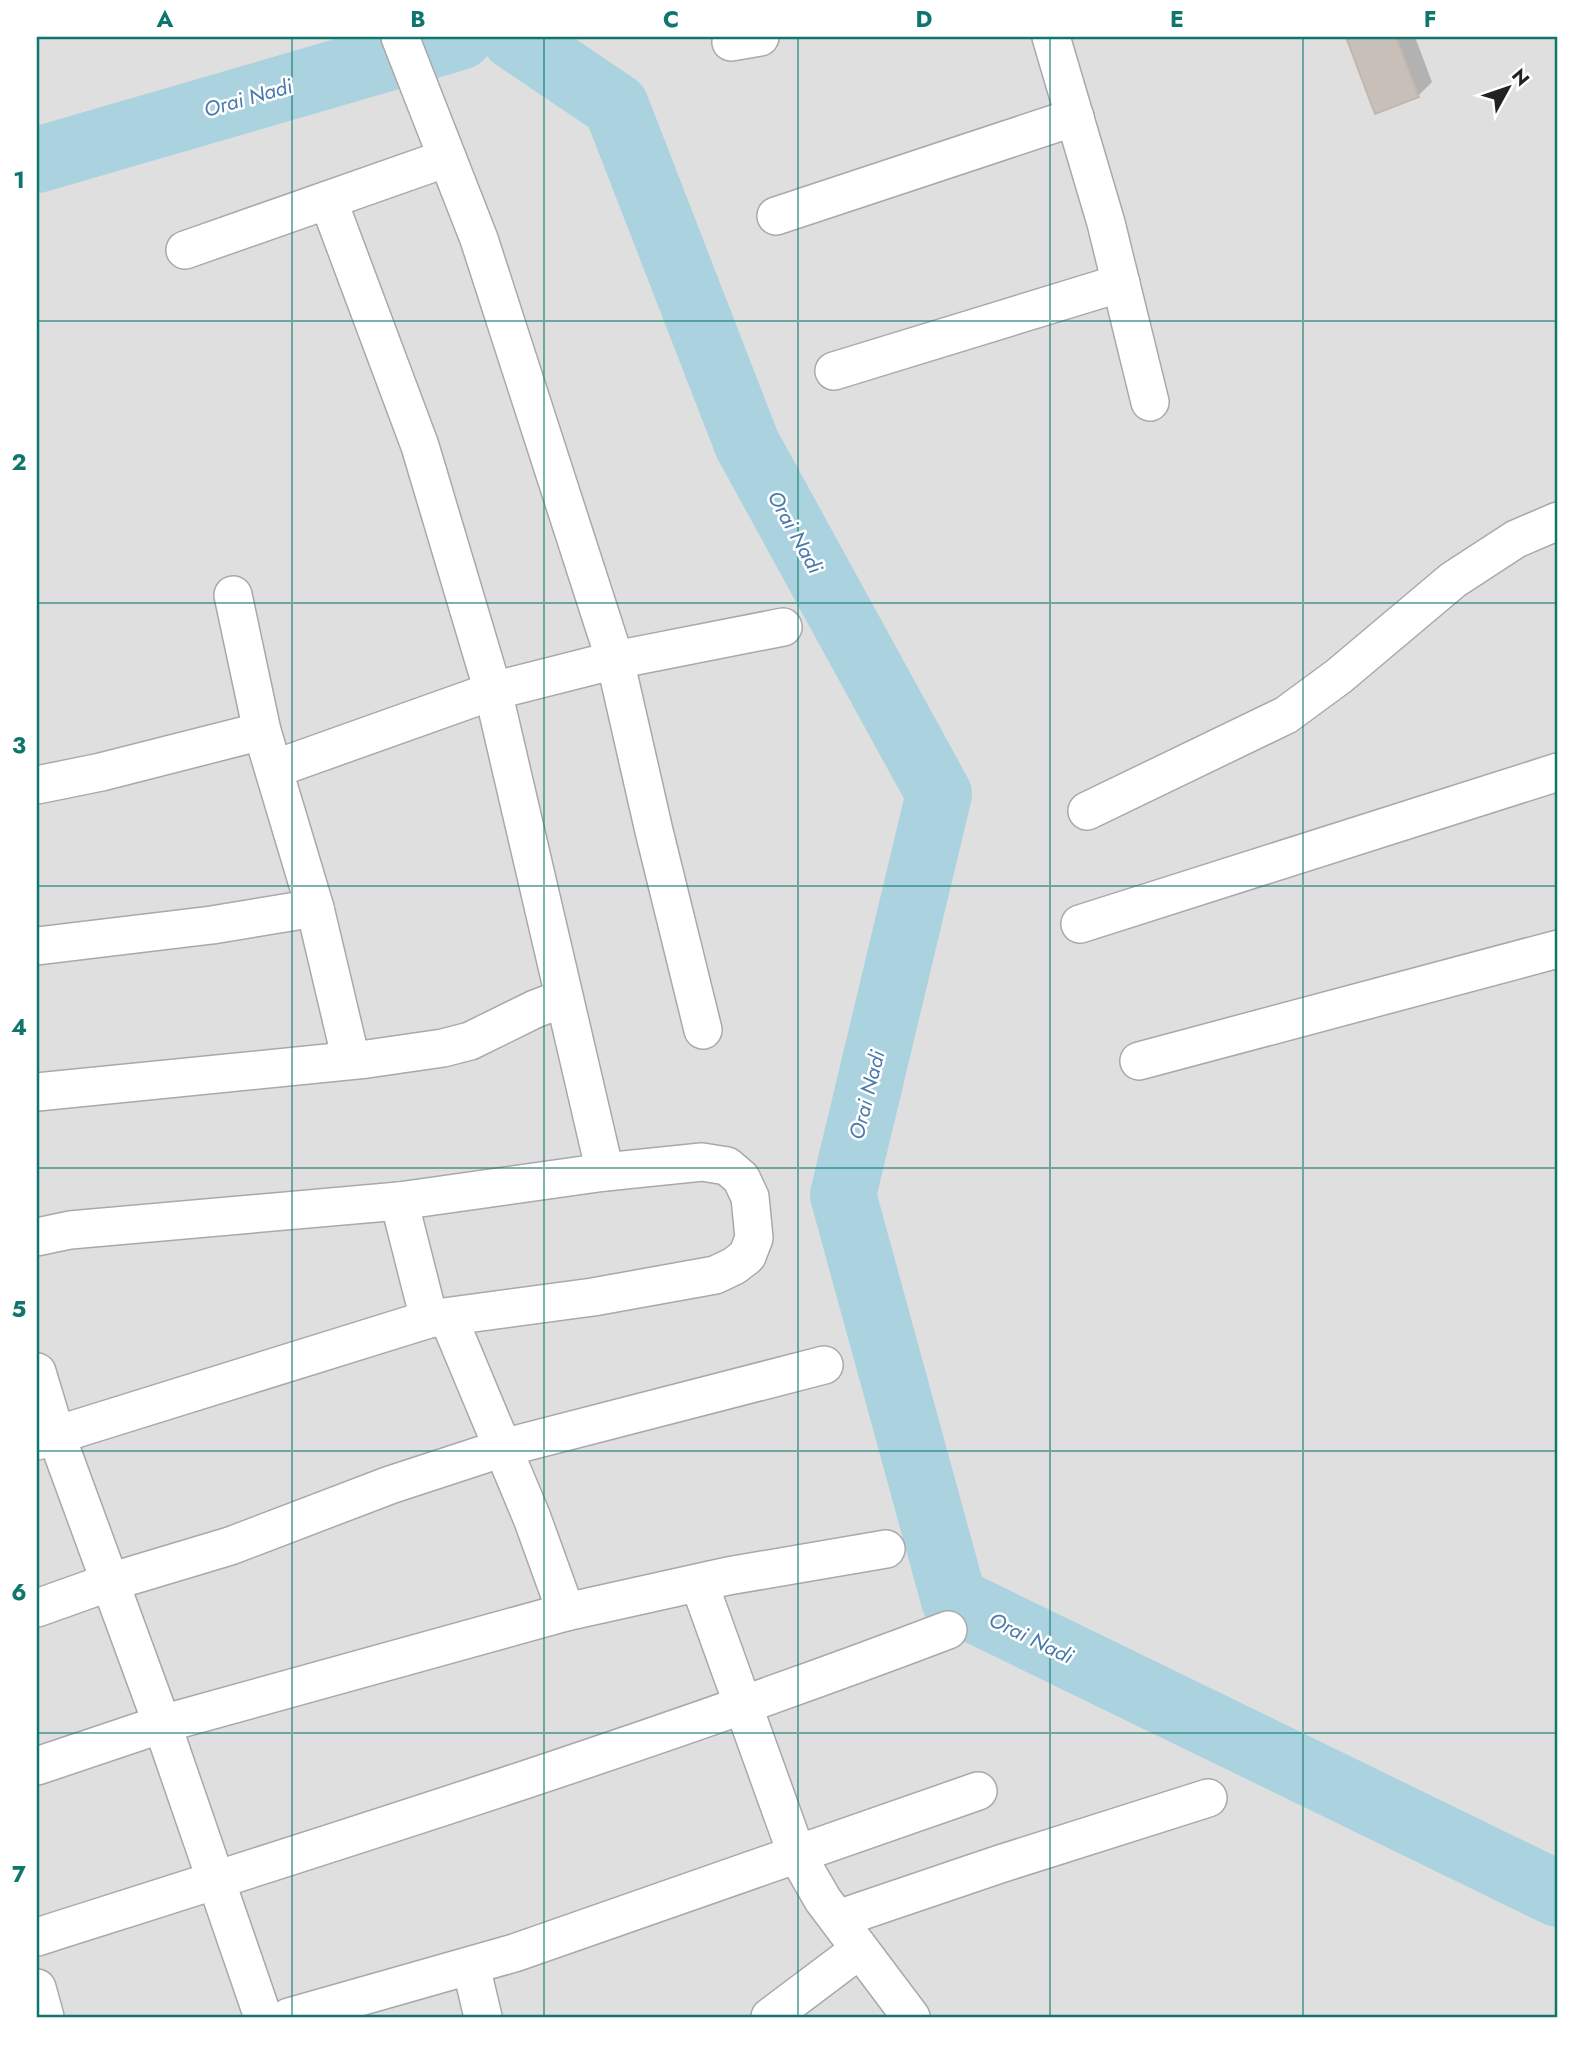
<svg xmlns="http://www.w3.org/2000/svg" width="1595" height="2054" viewBox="0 0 1595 2054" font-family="Jost,sans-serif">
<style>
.residential{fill:#e0dfdf}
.shadow{fill:#0003}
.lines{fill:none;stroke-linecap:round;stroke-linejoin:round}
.river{stroke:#aad3df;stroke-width:66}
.building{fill:#c7bfb8;stroke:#c4b6ab;stroke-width:2}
.street-casing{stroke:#a9a9a9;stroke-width:40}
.street{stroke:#fff;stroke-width:37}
.grid{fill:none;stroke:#0f766e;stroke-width:2;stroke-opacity:0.55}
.labels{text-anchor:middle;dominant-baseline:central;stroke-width:5;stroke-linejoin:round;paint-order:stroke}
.water-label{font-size:21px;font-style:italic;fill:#4a7aab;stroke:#fff}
.neatline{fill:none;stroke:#0f766e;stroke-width:2.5}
.grid-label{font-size:23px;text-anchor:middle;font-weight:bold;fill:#0f766e}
</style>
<rect width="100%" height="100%" fill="#f2efe9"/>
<!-- residential -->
<rect class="residential" x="37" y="37" width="1521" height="1980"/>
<!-- shadow -->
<path class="shadow" d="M1348 37H1415L1432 82 1418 96 1376 111Z"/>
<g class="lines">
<!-- river -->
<g class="river">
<path d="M514 37 616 106 747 444 939 794 843 1195 954 1600 1558 1894"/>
<path d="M37 160 460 37"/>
</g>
</g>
<!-- building -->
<path class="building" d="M1346 37H1396L1419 97 1375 114Z"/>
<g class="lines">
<!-- street casing -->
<g class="street-casing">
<g id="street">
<path d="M400 37 479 239 615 660 654 831 703 1030"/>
<path d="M1051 37 1106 223 1150 402"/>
<path d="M731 42 760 37"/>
<path d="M328 200 420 446 493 691 605 1172"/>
<path d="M776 216 1075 117"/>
<path d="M185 250 447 158"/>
<path d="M834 371 1121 283"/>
<path d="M233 595 262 731 315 908 351 1060"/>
<path d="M274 769 493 691 615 660 783 627"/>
<path d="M37 785 101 772 262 731"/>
<path d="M1087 811 1286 715 1339 676 1453 580 1516 539 1558 521"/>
<path d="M1080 924 1558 772"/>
<path d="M37 946 212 925 315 908"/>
<path d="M1139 1061 1558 949"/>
<path d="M37 1092 367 1059 443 1048 470 1041 535 1009 564 998"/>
<path d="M399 1201 429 1319"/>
<path d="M37 1237 70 1230 399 1201 605 1172 702 1162 727 1166 741 1178 750 1197 754 1238 747 1256 734 1266 715 1275 593 1297 429 1319 37 1441"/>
<path d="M448 1317 532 1518 566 1612"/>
<path d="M37 1372 56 1435 162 1724 263 2017"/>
<path d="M699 1583 797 1855 823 1900 911 2017"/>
<path d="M37 1608 110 1582 230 1546 390 1485 503 1448 824 1365"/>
<path d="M37 1766 162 1724 566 1612 728 1576 886 1549"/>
<path d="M838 1919 1000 1864 1208 1798"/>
<path d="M37 1937C342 1840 648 1744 948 1630"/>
<path d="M471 1966 483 2017"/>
<path d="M37 1988 45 2017"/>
<path d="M289 2017 514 1953 978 1791"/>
<path d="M770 2017 859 1950"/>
</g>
</g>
<!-- street -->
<use href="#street" class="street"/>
</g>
<!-- grid -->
<path class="grid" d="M292 37V2017M544 37V2017M798 37V2017M1050 37V2017M1303 37V2017M37 321H1558M37 603H1558M37 886H1558M37 1168H1558M37 1451H1558M37 1733H1558"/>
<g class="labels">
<!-- water labels -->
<g class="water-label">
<text transform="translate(248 98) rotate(-16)">Orai Nadi</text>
<text transform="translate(795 532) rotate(61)">Orai Nadi</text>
<text transform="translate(867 1095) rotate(-76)">Orai Nadi</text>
<text transform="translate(1031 1638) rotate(26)">Orai Nadi</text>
</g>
</g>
<!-- border -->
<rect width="1595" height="2054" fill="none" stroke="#ffffff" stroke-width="77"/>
<!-- north arrow -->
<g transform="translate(1508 88) rotate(50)" stroke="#ffffff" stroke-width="5" paint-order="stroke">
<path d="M0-5L12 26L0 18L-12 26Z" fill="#222222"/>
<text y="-10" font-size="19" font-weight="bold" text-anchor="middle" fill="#222222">N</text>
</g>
<rect x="38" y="38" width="1518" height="1978" class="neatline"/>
<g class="grid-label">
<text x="165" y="27">A</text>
<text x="418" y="27">B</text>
<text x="671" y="27">C</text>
<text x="924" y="27">D</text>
<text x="1177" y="27">E</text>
<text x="1430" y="27">F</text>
<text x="19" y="188">1</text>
<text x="19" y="470">2</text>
<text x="19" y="753">3</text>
<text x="19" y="1035">4</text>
<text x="19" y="1317">5</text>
<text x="19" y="1600">6</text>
<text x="19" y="1882">7</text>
</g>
</svg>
